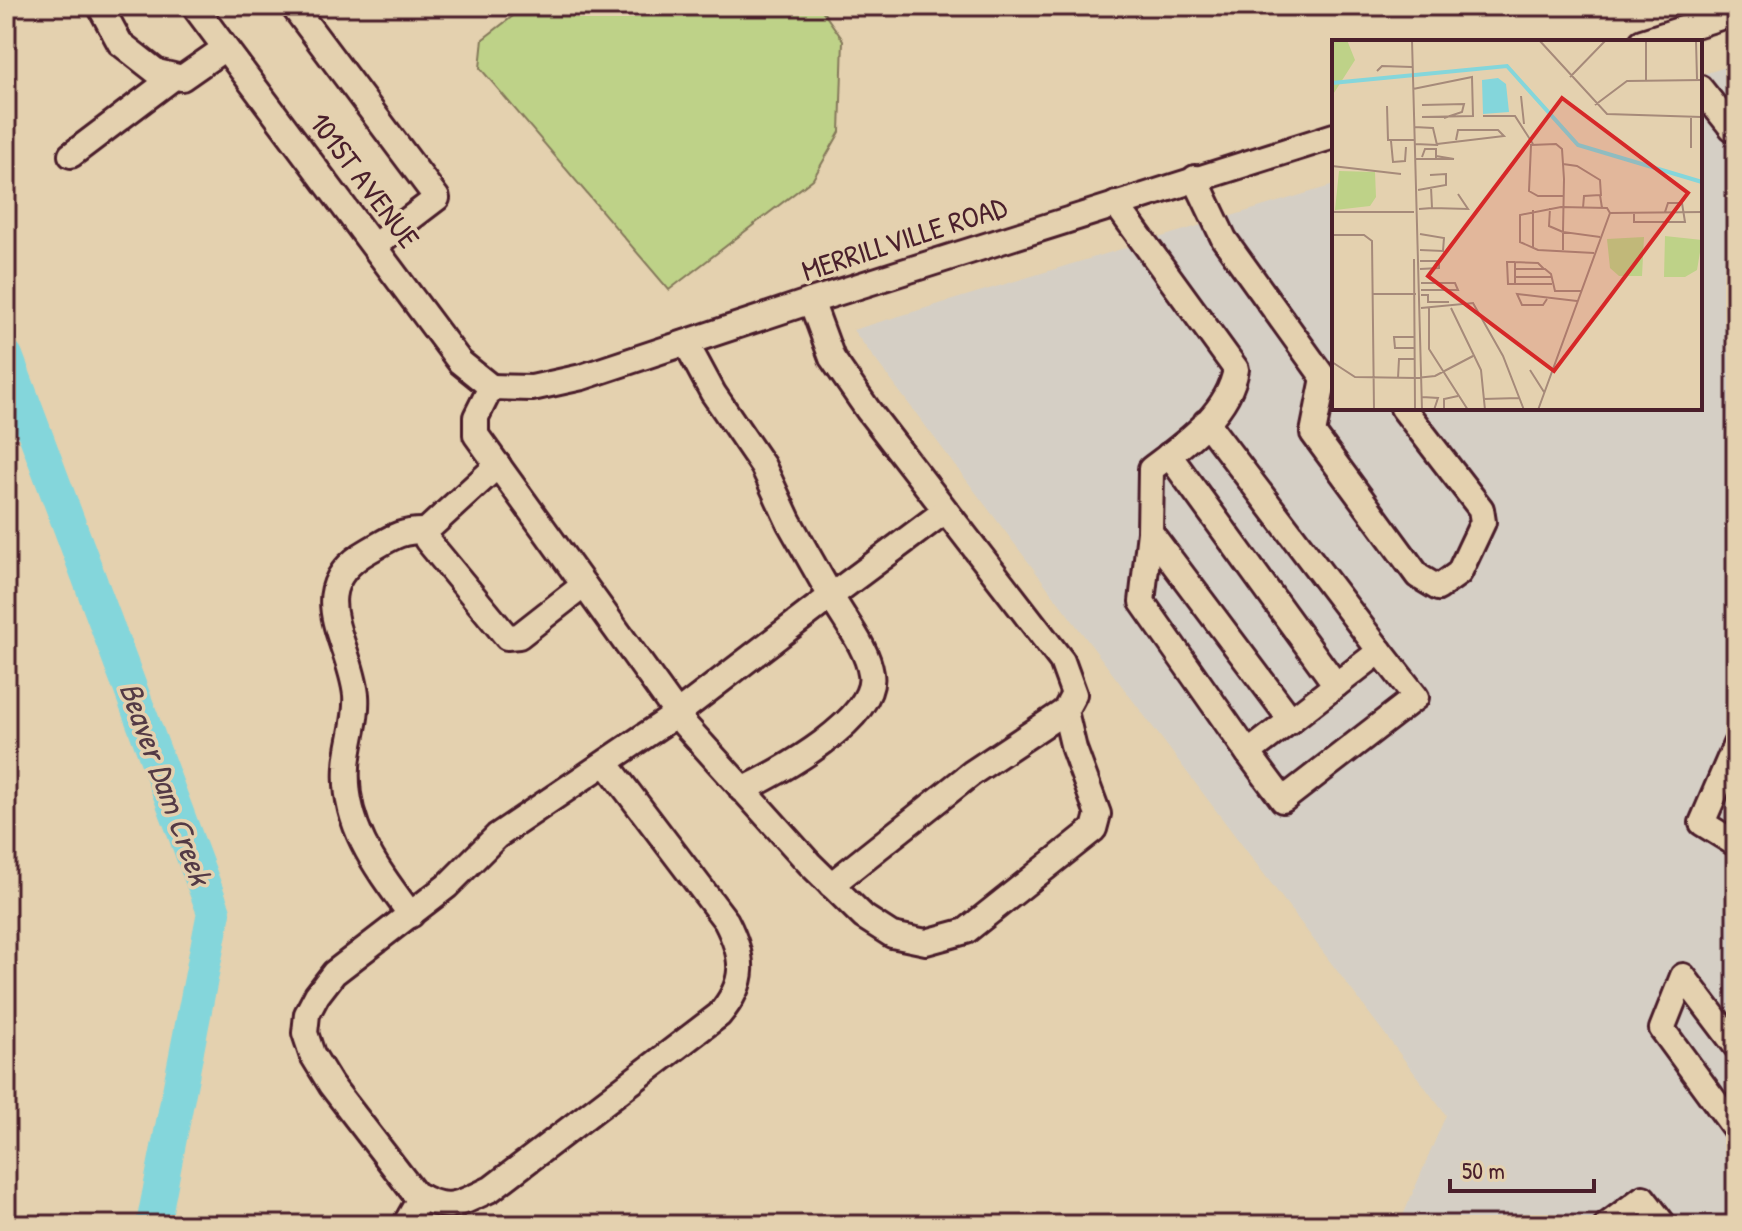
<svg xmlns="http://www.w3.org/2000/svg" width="1742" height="1231" viewBox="0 0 1742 1231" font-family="'Patrick Hand',sans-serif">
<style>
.built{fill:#d5cfc5}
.green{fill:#bed288;stroke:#84785a;stroke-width:2}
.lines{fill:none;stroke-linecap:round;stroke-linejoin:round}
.river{stroke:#84d6db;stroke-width:34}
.minor-casing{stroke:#4a1f2b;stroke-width:30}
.minor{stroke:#e4d1af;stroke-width:24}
.labels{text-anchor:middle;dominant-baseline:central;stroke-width:7;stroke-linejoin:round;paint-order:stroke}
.street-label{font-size:30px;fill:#4a1f2b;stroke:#e4d1af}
.water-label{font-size:32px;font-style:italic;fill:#533a45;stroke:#e4d1af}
.inset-river{fill:none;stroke:#84d6db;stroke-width:4}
.inset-road{fill:none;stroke:#a68a7a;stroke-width:2}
.view{fill:#d62828;fill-opacity:0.15;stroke:#d62828;stroke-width:4}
.inset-edge{fill:none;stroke:#4a1f2b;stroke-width:4}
</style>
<rect width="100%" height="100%" fill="#e4d1af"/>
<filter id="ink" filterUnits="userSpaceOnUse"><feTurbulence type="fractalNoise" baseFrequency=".0125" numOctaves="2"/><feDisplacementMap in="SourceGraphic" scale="16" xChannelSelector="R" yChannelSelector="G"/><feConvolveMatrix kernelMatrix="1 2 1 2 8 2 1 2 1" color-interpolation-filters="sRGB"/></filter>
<g filter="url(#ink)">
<!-- built -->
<path class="built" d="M1736 64V1225H1399L1446 1115 853 330 1334 185V408H1700V75Z"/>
<!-- green -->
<path class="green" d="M526 6H819L843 40 840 132 813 179 669 290 480 68 483 39Z"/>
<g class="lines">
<!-- river -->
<path class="river" d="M6 356 214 912 153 1225"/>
<!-- minor casing -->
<g class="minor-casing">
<g id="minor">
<path d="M100 6 120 43 157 72 182 78 225 48"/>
<path d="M194 6 460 362 491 387"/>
<path d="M293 6 437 198 374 246"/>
<path d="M1642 42 1736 12"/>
<path d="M1700 88 1732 128"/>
<path d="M71 155 174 77"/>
<path d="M1195 178 1224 239 1324 378"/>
<path d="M1116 204 1236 369C1229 413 1184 444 1151 469L1150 532 1291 720 1380 651 1206 422"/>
<path d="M1324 378 1313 433 1418 576 1438 588 1459 573 1483 522 1481 509 1403 408"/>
<path d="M491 387 476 417V435L685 725 809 863 864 917 892 935 926 942 966 931 1094 829 1098 814 1074 749 1065 711 1074 694 1062 661 868 410 832 358 811 301"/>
<path d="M491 387 532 388 582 377 811 301 1334 136"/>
<path d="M1169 455 1336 685"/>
<path d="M498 465 426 531 427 540 507 637 519 636 584 585"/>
<path d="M1150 532 1142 602 1248 753 1291 720"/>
<path d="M1736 744 1702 823 1736 844"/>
<path d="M1248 753 1283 800 1416 697 1380 651"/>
<path d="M606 763 726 921C745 958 747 982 719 1015L491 1189C458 1204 449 1213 415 1194L331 1085 312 1054 305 1033 307 1014 317 995 334 973 447 886 497 836 677 714 831 596 789 522 763 466 713 393 686 343"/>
<path d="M742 790C777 774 879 718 871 674 867 647 844 620 831 596L945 511"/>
<path d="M831 885 972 773 1065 711"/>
<path d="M411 915C378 870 343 826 347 767 348 743 358 719 356 695 350 639 300 589 370 550 391 538 401 530 426 531"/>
<path d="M1736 1046 1683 976 1662 1029 1736 1130"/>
<path d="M405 1225 421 1197"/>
<path d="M1607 1225 1643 1198 1664 1225"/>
</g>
</g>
<!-- minor -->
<use href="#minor" class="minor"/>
</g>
</g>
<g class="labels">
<!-- street labels -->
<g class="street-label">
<text transform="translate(365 180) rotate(53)">101ST AVENUE</text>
<text transform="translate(904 238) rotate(-18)">MERRILLVILLE ROAD</text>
</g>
<!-- water labels -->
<g class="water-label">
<text transform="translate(166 783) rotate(70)">Beaver Dam Creek</text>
</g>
</g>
<!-- overview -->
<g transform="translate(1332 40)">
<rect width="370" height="370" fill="#e4d1af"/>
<path d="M0 0H15L23 20 0 56ZM7 131 43 132 44 157 38 166 3 170ZM333 196 370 200 365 230 353 237H332ZM312 197 310 236H287L278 228 275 199Z" fill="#bed288"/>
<path d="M166 38 174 44 177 72 151 74 150 40Z" fill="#84d6db"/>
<path class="inset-river" d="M0 43 175 26 246 105 370 142"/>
<path class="inset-road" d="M80 0 90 370M207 0 275 74 370 77M364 0 365 39M45 31 50 26 80 27M238 37 274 0M314 40V0M81 49 140 37 141 76 90 77M189 56 192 84M90 65 132 64 130 72 112 78M263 65 295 41 370 40M55 66 56 100H82M151 76H183L201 104M359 77V108M82 87 101 88 105 105 83 104M59 101 61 122 73 121 74 107M105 104 172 96 166 90H126L124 100M90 117 93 109H104V118M84 119H122L104 116M231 124 245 126 268 140 269 156M0 126 69 134M86 150 114 145V134L98 135M231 156H206L197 151 199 105 224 104 230 109 232 139 231 192 268 197M100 168 136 169 126 154M218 168 217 186 231 192V210M251 168 252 156 268 155 270 168M87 169 100 168 99 147M0 172H82M302 172V182H353L350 163H336L333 172M278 173 370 172M88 194 112 198 111 211 88 210M0 195H32L40 201 42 370M201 207V170M262 213 206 210 188 202V175L229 167 275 168 278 173M82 219 83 370M88 221H107V228L88 229M183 222H175L176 244H183M183 229V222L206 223 212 229M0 236V286M183 237H219M89 243H123L126 250H89M220 244H183V229H213L219 234 223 251H249M41 254H84M89 255H96V262H117M215 259 211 265H190L185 254 245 261M89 268 141 263 171 316 192 370M97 268V309L136 370M119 268 149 330 153 370M83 297H62L63 308H83M0 322 23 337 84 338 103 336 141 316M198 330 212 352M66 338 67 319H83M90 357 106 358 102 370M151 359 187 358M112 370V359L126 356M206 370 278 173"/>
<path class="view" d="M230 58 356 153 222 331 96 236Z"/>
<rect width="370" height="370" class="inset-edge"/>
</g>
<!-- margin -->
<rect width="1742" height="1231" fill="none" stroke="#e4d1af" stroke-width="32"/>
<rect x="16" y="16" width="1710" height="1199" fill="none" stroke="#4a1f2b" stroke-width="3" filter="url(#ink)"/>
<!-- scale -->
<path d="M1450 1179v12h144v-12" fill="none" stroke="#4a1f2b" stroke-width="4"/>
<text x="1462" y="1179" font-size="24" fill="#4a1f2b" stroke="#e4d1af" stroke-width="6" paint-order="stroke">50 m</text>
</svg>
